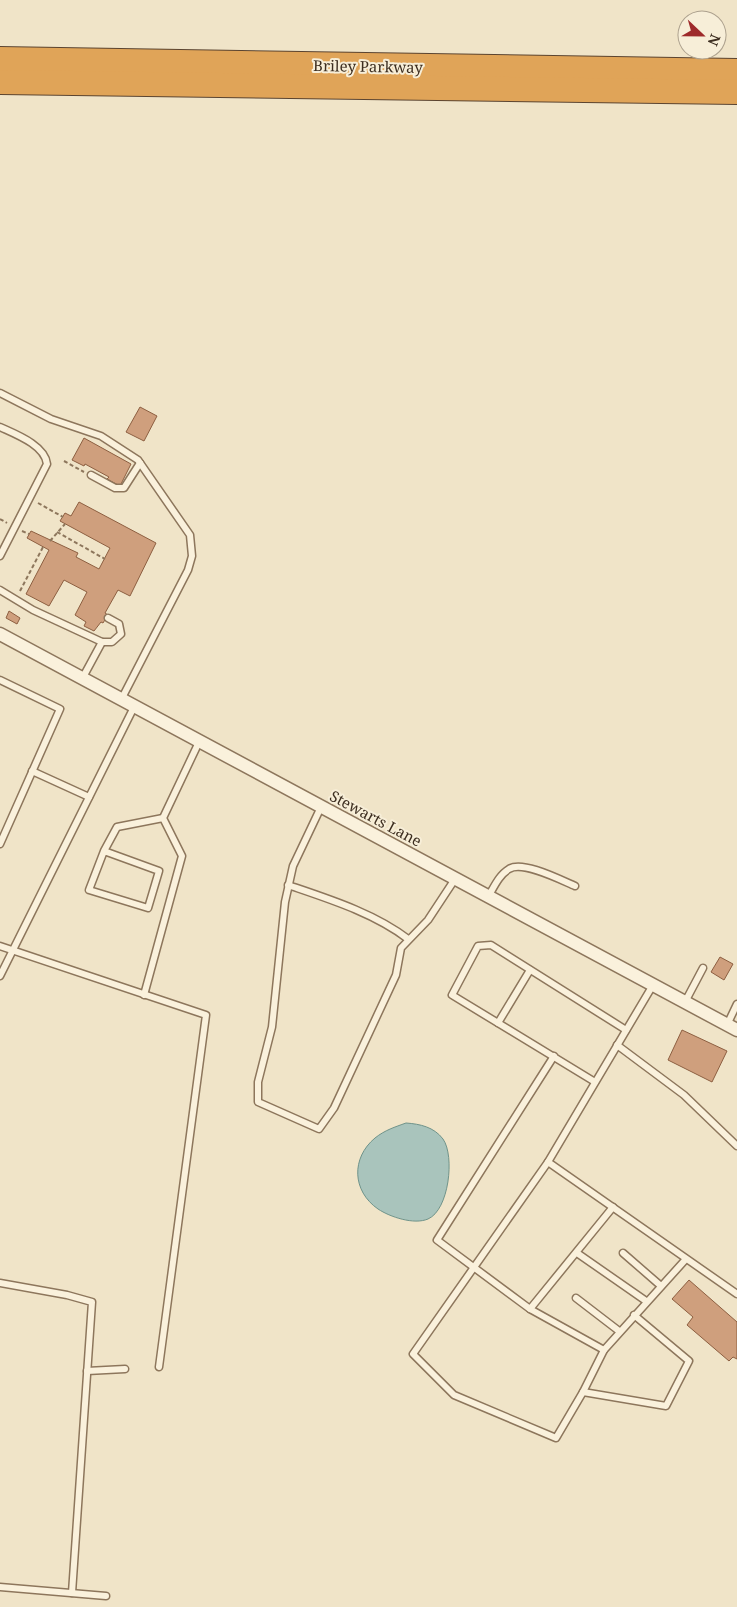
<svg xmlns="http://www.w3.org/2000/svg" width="737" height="1607" viewBox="0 0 737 1607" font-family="'Noto Serif',serif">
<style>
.water{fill:#a9c4bc;stroke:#6f938a}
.building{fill:#cf9f7d;stroke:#8d5f41}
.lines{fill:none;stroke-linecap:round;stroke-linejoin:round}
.lane-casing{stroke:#8d765c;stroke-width:9}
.street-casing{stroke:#8d765c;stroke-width:15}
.highway-casing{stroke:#5b4430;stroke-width:26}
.path{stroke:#8d765c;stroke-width:2;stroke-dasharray:4 2.5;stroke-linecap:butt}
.lane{stroke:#faf1dc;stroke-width:6}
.street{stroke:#faf1dc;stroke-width:12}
.highway{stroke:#e0a458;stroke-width:24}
.labels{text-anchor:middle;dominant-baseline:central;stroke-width:4;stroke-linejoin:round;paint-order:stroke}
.street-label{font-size:15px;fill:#3d2e20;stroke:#f7eed8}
</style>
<rect width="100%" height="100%" fill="#f0e4c8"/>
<!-- water -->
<path class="water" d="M406 1123C420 1124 434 1127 443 1139 455 1156 449 1210 428 1219 414 1225 390 1217 378 1209 352 1191 351 1158 375 1138 385 1130 395 1127 406 1123Z"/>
<!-- building -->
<g class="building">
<path d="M140 407 157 416 144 441 126 432Z"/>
<path d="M84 438 131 464 120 486 107 479 109 477 85 464 84 466 72 460Z"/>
<path d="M79 502 156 543 130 596 118 590 105 613 108 615 103 623 101 622 94 631 84 626 86 622 75 615 87 592 64 580 49 606 26 594 49 550 27 538 31 531 78 553 76 557 99 569 110 548 60 521 65 513 71 516Z"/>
<path d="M9 611 20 618 17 624 6 618Z"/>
<path d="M720 957 733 964 724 980 711 972Z"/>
<path d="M682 1030 727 1051 712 1082 668 1060Z"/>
<path d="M689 1280 737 1322V1359L733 1357 729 1361 687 1325 693 1317 672 1299Z"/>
</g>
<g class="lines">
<!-- lane casing -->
<g class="lane-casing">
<g id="lane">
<path d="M0 393 51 419 101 436 138 460 190 535 192 556 188 570 121 700"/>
<path d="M0 427C15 434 45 445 47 464L0 556"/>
<path d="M91 475 115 488H124L140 463"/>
<path d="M0 590 33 610 102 642H112L121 634 119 624 108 618"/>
<path d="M82 679 102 642"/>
<path d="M0 680 60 709 0 844"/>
<path d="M32 771 89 797"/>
<path d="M321 807 293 866 285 902 272 1027 258 1082V1102L319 1129 334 1108 396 975 401 948 428 920 455 879"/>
<path d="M104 851 89 890 148 908 159 871 104 851 117 827 163 818"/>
<path d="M288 885C329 899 374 913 408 939"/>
<path d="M488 897C494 887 499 875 509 869 522 860 561 880 575 886"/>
<path d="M0 946 206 1015 159 1367"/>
<path d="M0 976 134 707"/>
<path d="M653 985 548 1162 737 1294"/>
<path d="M144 995 182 856 163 818 199 742"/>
<path d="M685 1002 703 968"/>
<path d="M498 1023 530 970"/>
<path d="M727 1025 737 1004"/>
<path d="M617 1045 684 1095 737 1146"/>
<path d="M554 1056 437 1240 530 1309 613 1207"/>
<path d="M595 1082 452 995 478 946 491 945 626 1030"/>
<path d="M548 1162 413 1354 454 1395 556 1438 583 1392 604 1350 686 1259"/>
<path d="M577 1253 646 1301"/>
<path d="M623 1253 661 1286"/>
<path d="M0 1283 67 1295 92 1302 72 1593"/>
<path d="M576 1298 619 1331"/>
<path d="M530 1309 604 1350"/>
<path d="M87 1371 125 1369"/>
<path d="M583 1392 666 1406 689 1361 634 1315"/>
<path d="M0 1587 106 1596"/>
</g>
</g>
<!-- street casing -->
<g class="street-casing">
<path id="street" d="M0 634 737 1030"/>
</g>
<!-- highway casing -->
<g class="highway-casing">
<g id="highway">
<path d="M0 59 737 71"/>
<path d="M0 82 737 92"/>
</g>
</g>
<!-- path -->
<g class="path">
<path d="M64 461 84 472"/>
<path d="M38 503 63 517"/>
<path d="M0 519 7 523"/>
<path d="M22 531 29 534"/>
<path d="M57 532 105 559"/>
<path d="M50 541 65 524"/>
<path d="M20 591 43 547"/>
</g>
<!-- lane -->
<use href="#lane" class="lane"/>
<!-- street -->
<use href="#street" class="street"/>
<!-- highway -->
<use href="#highway" class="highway"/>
</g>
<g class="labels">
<!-- street labels -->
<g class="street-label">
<text transform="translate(368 66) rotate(1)">Briley Parkway</text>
<text transform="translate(376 818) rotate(28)">Stewarts Lane</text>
</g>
</g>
<!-- north arrow -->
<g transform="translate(702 35) rotate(112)"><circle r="24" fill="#f7eed8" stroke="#ada18e"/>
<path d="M0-4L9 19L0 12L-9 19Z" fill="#9e2a2b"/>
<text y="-8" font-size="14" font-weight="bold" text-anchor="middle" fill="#3d2e20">N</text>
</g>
</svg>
